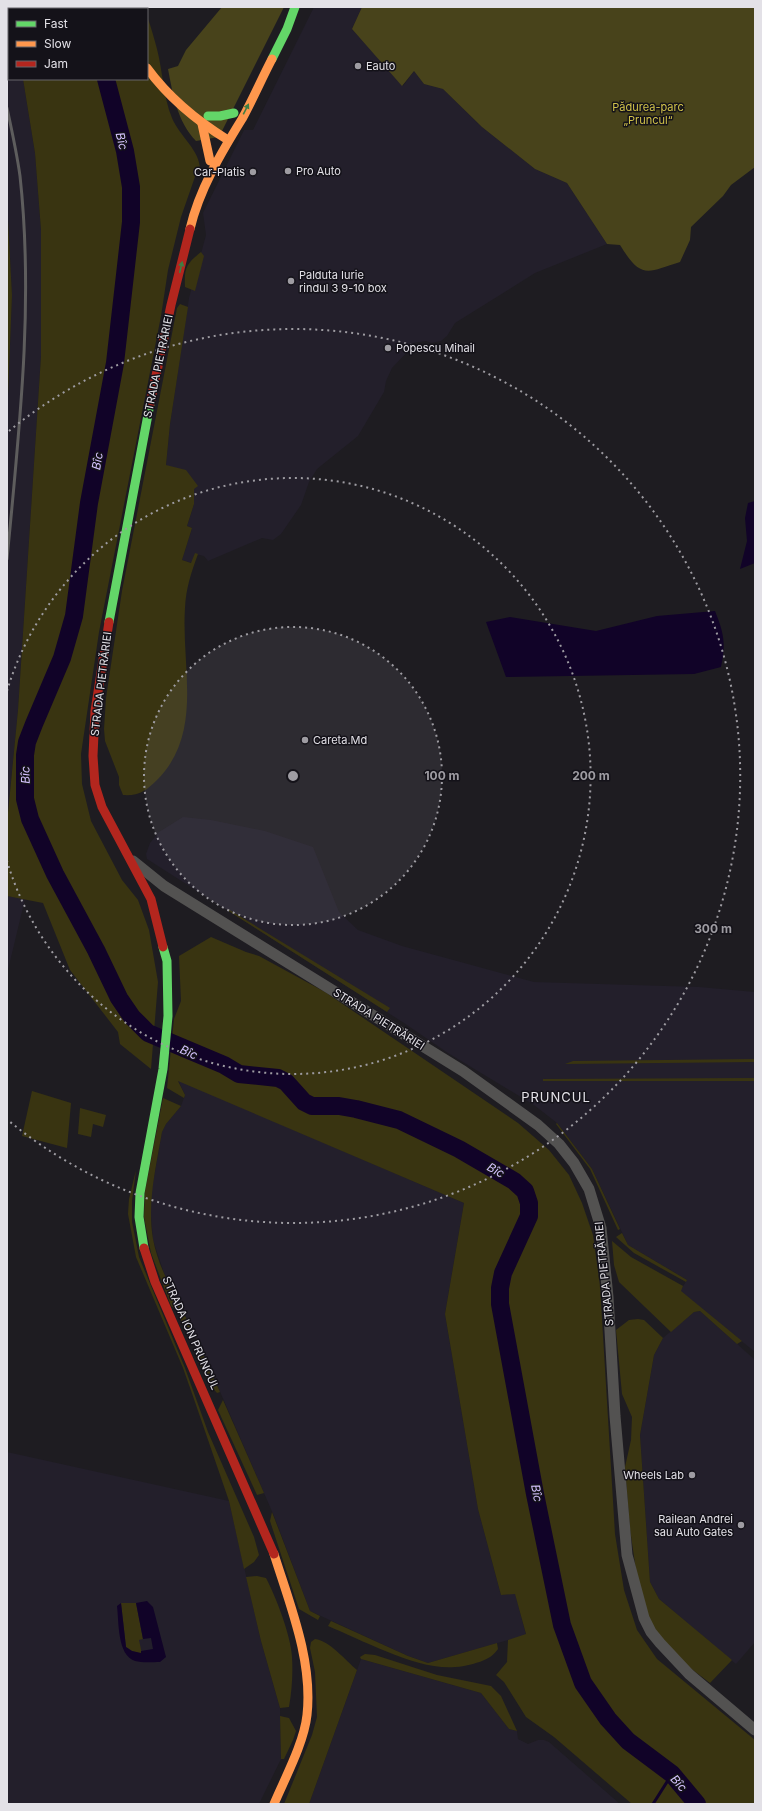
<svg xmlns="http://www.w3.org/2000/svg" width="762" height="1811" viewBox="0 0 762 1811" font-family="Inter,sans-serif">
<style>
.built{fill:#231f2b}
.green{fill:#393411}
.forest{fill:#48431b}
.water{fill:#110328}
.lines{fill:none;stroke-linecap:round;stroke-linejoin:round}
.stream{stroke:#110328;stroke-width:3}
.river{stroke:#110328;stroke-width:18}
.street{stroke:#535251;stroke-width:11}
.fast{stroke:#63d668;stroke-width:9}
.slow{stroke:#ff974d;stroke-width:9}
.jam{stroke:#b3261e;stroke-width:9}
.rail{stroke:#5e5d5d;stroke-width:3}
.oneway{fill:#3f7e44}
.ring{fill:none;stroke:#9e9ca2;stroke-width:2;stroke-dasharray:2 4}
.poi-dot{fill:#9e9ca2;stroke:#141219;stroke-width:1.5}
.labels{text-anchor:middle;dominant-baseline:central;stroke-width:3;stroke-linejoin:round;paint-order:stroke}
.poi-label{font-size:11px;fill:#e3e1e7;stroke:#141219;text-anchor:start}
.park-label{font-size:11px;fill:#d2c34a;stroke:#141219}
.street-label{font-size:11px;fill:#e3e1e7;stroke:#141219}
.water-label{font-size:12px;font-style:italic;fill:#d5c3ff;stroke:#141219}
.quarter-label{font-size:13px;letter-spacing:1px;fill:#e3e1e7;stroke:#141219}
.centre{fill:#9e9ca2;stroke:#141219;stroke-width:2}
.ring-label{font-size:12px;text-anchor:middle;font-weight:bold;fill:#9e9ca2;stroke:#141219;stroke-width:3;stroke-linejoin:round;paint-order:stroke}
</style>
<rect width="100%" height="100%" fill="#1e1c21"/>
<!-- built -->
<g class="built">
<path d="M314 7H362L352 29 403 86 414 71 424 84 443 89 482 127 535 169 567 183 607 244 535 273 455 323 447 336 441 341 431 343 426 341 413 343 412 347 392 368 386 381 384 392 358 436 317 469 309 482 301 505 281 534 273 540 262 538 208 561 204 556 195 554 192 563 182 560 192 528 187 526 194 504V489L166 465 170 424 189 298 206 235 203 213 244 130H253Z"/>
<path d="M7 21 9 28V79H23L35 153 41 230V356L18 710 7 823V420L12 295 7 202Z"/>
<path d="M183 817 211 820 265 831 313 847 339 912 358 930 402 946 534 982 699 987 755 992V1352L680 1291 687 1280 628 1245 592 1169 557 1123 534 1105 448 1053 404 1023 147 859 146 854 150 843 159 832Z"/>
<path d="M7 896 25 899 7 974Z"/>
<path d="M178 1080 464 1203 445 1314 478 1509 501 1595 515 1593 526 1635 428 1663 408 1656 310 1611 274 1516 205 1357 164 1273 153 1240 151 1217V1194L162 1132 166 1124 181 1106 185 1095Z"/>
<path d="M700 1311 755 1360V1642L736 1664 659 1599 650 1582 640 1435 654 1355 663 1338 694 1312Z"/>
<path d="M7 1452 229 1501 261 1641 280 1708 281 1759 259 1804H7Z"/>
<path d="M361 1659 481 1693 509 1729 517 1731 518 1739 528 1744 538 1740H544L549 1742 620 1804H309Z"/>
</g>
<!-- green -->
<g class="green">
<path d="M7 7H144V9H9V28L7 21Z"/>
<path d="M147 16C151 27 154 38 157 49 163 72 163 96 172 118 180 137 201 151 200 171H197L181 217 168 270 161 316 99 632 81 754 82 784 91 821 122 880 138 900 149 930 158 982 151 1069 120 1044 118 1032 70 970 43 903 7 896V823L18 710 41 356V230L35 153 23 79H147Z"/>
<path d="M7 202 12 295 7 420Z"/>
<path d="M201 252 204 256 195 291 185 287C184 268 186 264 201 252Z"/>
<path d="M180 304 188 307 170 424 166 465 186 470 198 486 194 489V504L187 526 192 528 182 560 191 563 195 553 198 554C191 573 186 588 185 608 181 666 204 733 157 780 146 791 139 796 123 795L119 785V777L105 741 104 729 106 698 122 591 177 308Z"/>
<path d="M228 909 390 1008 387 1012 227 910Z"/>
<path d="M211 937 246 952 259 956 325 992 518 1123 549 1150 569 1175 582 1203 593 1235 600 1286 615 1534 624 1590 637 1630 657 1659 755 1740V1804H632L554 1737 526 1717 504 1682 496 1675 507 1662 508 1640 526 1634 515 1594 501 1595 478 1509 445 1314 464 1203 178 1081 185 1095 184 1098 167 1088 174 1019 181 1001 179 956Z"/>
<path d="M755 1059V1062L565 1064 573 1061Z"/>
<path d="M755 1078V1081H543V1079Z"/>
<path d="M32 1091 71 1103 67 1148 22 1136Z"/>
<path d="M163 1098 181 1106 166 1124 162 1132C156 1167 147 1203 153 1239 158 1269 179 1302 192 1330L181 1322V1313L171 1306 151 1253 144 1217 145 1191Z"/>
<path d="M80 1108 106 1115 103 1127 93 1124 91 1137 78 1134Z"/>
<path d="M557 1123 592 1169 620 1229 618 1230 590 1169 556 1124Z"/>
<path d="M136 1170 132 1201V1222L139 1257 185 1368 208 1432 254 1537 259 1555 254 1562 244 1569 229 1501 195 1402 183 1368 136 1257 128 1214 129 1199Z"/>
<path d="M622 1233 628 1245 687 1280 686 1282 634 1253 616 1237Z"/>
<path d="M612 1241 631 1257 683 1286 681 1291 742 1341 737 1344 700 1311 694 1312 671 1332 619 1282 614 1265Z"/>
<path d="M638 1319 644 1320 663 1338 654 1355 640 1435 650 1582 659 1599 732 1660 710 1683 685 1664 660 1639 647 1617 637 1577 630 1529 625 1467 631 1440 632 1417 622 1394 616 1330 629 1320Z"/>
<path d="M196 1338 220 1392 217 1393 210 1385 196 1357Z"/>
<path d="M223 1400 264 1493 257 1495 218 1410Z"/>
<path d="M272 1512 310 1611 320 1616 318 1620 299 1609 270 1521Z"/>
<path d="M257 1576 266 1578C276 1597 291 1636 292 1657 293 1674 292 1690 289 1707L280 1708 261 1641 246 1577Z"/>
<path d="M121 1603H136L143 1639 139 1640 142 1654 132 1651 126 1647Z"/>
<path d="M331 1621 408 1656 428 1663 497 1643 498 1649C492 1658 483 1661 473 1664 467 1665 461 1667 455 1667 419 1671 362 1640 328 1626Z"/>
<path d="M315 1639C330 1641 345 1660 357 1670L309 1804H284L312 1735 317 1717 315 1672 310 1648 311 1642Z"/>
<path d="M365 1654 375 1655 437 1675 491 1686 501 1696 517 1731 509 1729 481 1693 361 1659 360 1657Z"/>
<path d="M280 1716 289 1718 296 1731 293 1740 284 1759H281Z"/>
</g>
<!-- forest -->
<g class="forest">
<path d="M222 7H284L219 137 196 141C177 121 173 95 168 69L178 66 186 50Z"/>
<path d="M362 7H755V167L731 185 723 196 691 227 690 240 680 262C646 273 641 279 620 245L607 244 567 183 535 169 482 127 443 89 424 84 414 71 402 86 352 29Z"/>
</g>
<!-- water -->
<g class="water">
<path d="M755 501V563L740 569 747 541 745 518 748 503Z"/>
<path d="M715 611C724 634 726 643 721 667L694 674 506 677 486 622 510 617 596 631 657 616Z"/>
<path d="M147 1601 153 1607 166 1657 160 1662C153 1662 142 1663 135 1661 117 1655 119 1622 117 1606L121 1603 126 1647 132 1651 141 1653V1651L153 1649 151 1638 143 1639 136 1603Z"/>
</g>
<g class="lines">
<!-- stream -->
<path class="stream" d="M653 1804 672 1774"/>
<!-- river -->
<g class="river">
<path d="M86 7 87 9"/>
<path d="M106 79 125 151 131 187V222L115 363 89 503 74 616 62 658 34 724 27 742 25 755V799L30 819 55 874 96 950 119 998 132 1017 148 1033 224 1065 239 1074 278 1078 286 1082 304 1102 312 1106H339L356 1109 399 1120 459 1149 514 1181 525 1191 529 1203V1216L503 1273 500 1288V1304L535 1494 562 1625 583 1683 608 1719 628 1741 672 1774 697 1804"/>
</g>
<!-- street -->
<path class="street" d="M133 861 164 886 463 1071 538 1125 559 1144 574 1163 589 1189 601 1228 608 1297 615 1416 627 1555 644 1618 651 1632 660 1643 689 1674 755 1730"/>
<!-- fast -->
<g class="fast">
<path d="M272 59 287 29 295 7"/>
<path d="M208 116H220L234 113"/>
<path d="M109 622 150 404"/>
<path d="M144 1248 139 1217 140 1193 163 1069 168 1016 167 961 163 947"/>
</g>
<!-- slow -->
<g class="slow">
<path d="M110 7 112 9"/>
<path d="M147 68C169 98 197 121 228 140"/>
<path d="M202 124 210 161"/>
<path d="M190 229C199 190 221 153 242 119 253 99 262 78 272 59"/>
<path d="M274 1554C290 1605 313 1661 307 1715 304 1743 285 1778 274 1804"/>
</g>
<!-- jam -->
<g class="jam">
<path d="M150 404 171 305 190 229"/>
<path d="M109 622 95 711 93 756 95 785 102 807 151 899 163 947"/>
<path d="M144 1248 155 1282 274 1554"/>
</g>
<!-- rail -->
<path class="rail" d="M7 108C12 131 17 154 20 176 34 304 19 432 7 559"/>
</g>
<!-- one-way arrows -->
<defs><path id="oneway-solid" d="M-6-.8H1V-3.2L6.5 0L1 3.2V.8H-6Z"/></defs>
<g class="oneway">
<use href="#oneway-solid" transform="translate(246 109) rotate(-63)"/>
<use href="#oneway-solid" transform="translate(181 267) rotate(-77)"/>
</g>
<!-- distance rings -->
<circle cx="293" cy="776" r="149" fill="#9e9ca2" fill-opacity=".12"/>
<g class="ring">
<circle cx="293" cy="776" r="149"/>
<path d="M7 691A298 298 0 1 1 7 861"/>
<path d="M9 431A447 447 0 1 1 9 1121"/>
</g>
<!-- markers -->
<g class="poi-dot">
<circle cx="358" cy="66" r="4"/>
<circle cx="288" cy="171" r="4"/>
<circle cx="253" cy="172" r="4"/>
<circle cx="291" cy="281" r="4"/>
<circle cx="388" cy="348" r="4"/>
<circle cx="305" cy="740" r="4"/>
<circle cx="692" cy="1475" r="4"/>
<circle cx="741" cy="1525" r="4"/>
</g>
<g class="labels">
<!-- poi labels -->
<g class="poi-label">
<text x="366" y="66">Eauto</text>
<text x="296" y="171">Pro Auto</text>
<text x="245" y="172" text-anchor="end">Car-Platis</text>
<text x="299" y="275">Palduta Iurie<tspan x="299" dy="13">rindul 3 9-10 box</tspan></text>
<text x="396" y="348">Popescu Mihail</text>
<text x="313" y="740">Careta.Md</text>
<text x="684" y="1475" text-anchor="end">Wheels Lab</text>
<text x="733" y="1519" text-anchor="end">Railean Andrei<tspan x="733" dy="13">sau Auto Gates</tspan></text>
</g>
<!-- park labels -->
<g class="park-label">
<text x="648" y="107">Pădurea-parc<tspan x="648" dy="13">„Pruncul“</tspan></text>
</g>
<!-- street labels -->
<g class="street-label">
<text transform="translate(158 366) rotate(-78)">STRADA PIETRĂRIEI</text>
<text transform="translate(101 684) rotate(-83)">STRADA PIETRĂRIEI</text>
<text transform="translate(379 1019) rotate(32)">STRADA PIETRĂRIEI</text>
<text transform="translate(604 1274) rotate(-96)">STRADA PIETRĂRIEI</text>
<text transform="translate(191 1333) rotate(66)">STRADA ION PRUNCUL</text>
</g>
<!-- water labels -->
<g class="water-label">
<text transform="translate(122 141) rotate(76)">Bîc</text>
<text transform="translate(97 461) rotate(-80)">Bîc</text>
<text transform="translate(25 775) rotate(-91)">Bîc</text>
<text transform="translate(189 1052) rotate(24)">Bîc</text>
<text transform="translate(496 1170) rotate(30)">Bîc</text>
<text transform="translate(537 1493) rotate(79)">Bîc</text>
<text transform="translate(679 1783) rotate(48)">Bîc</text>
</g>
<!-- quarter labels -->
<g class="quarter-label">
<text x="556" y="1097">PRUNCUL</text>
</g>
</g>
<circle cx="293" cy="776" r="6" class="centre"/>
<g class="ring-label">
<text x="442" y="780">100 m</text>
<text x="591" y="780">200 m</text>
<text x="713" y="933">300 m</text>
</g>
<!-- border -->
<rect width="762" height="1811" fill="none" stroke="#e3e1e7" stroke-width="16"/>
<!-- legend -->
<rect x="8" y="8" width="140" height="72" fill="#141219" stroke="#67656b"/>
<rect x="16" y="21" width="20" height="6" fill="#63d668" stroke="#67656b"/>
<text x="44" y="28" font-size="12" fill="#e3e1e7">Fast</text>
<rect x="16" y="41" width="20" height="6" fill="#ff974d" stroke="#67656b"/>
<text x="44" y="48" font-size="12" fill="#e3e1e7">Slow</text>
<rect x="16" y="61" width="20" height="6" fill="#b3261e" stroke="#67656b"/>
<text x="44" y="68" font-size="12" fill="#e3e1e7">Jam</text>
</svg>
